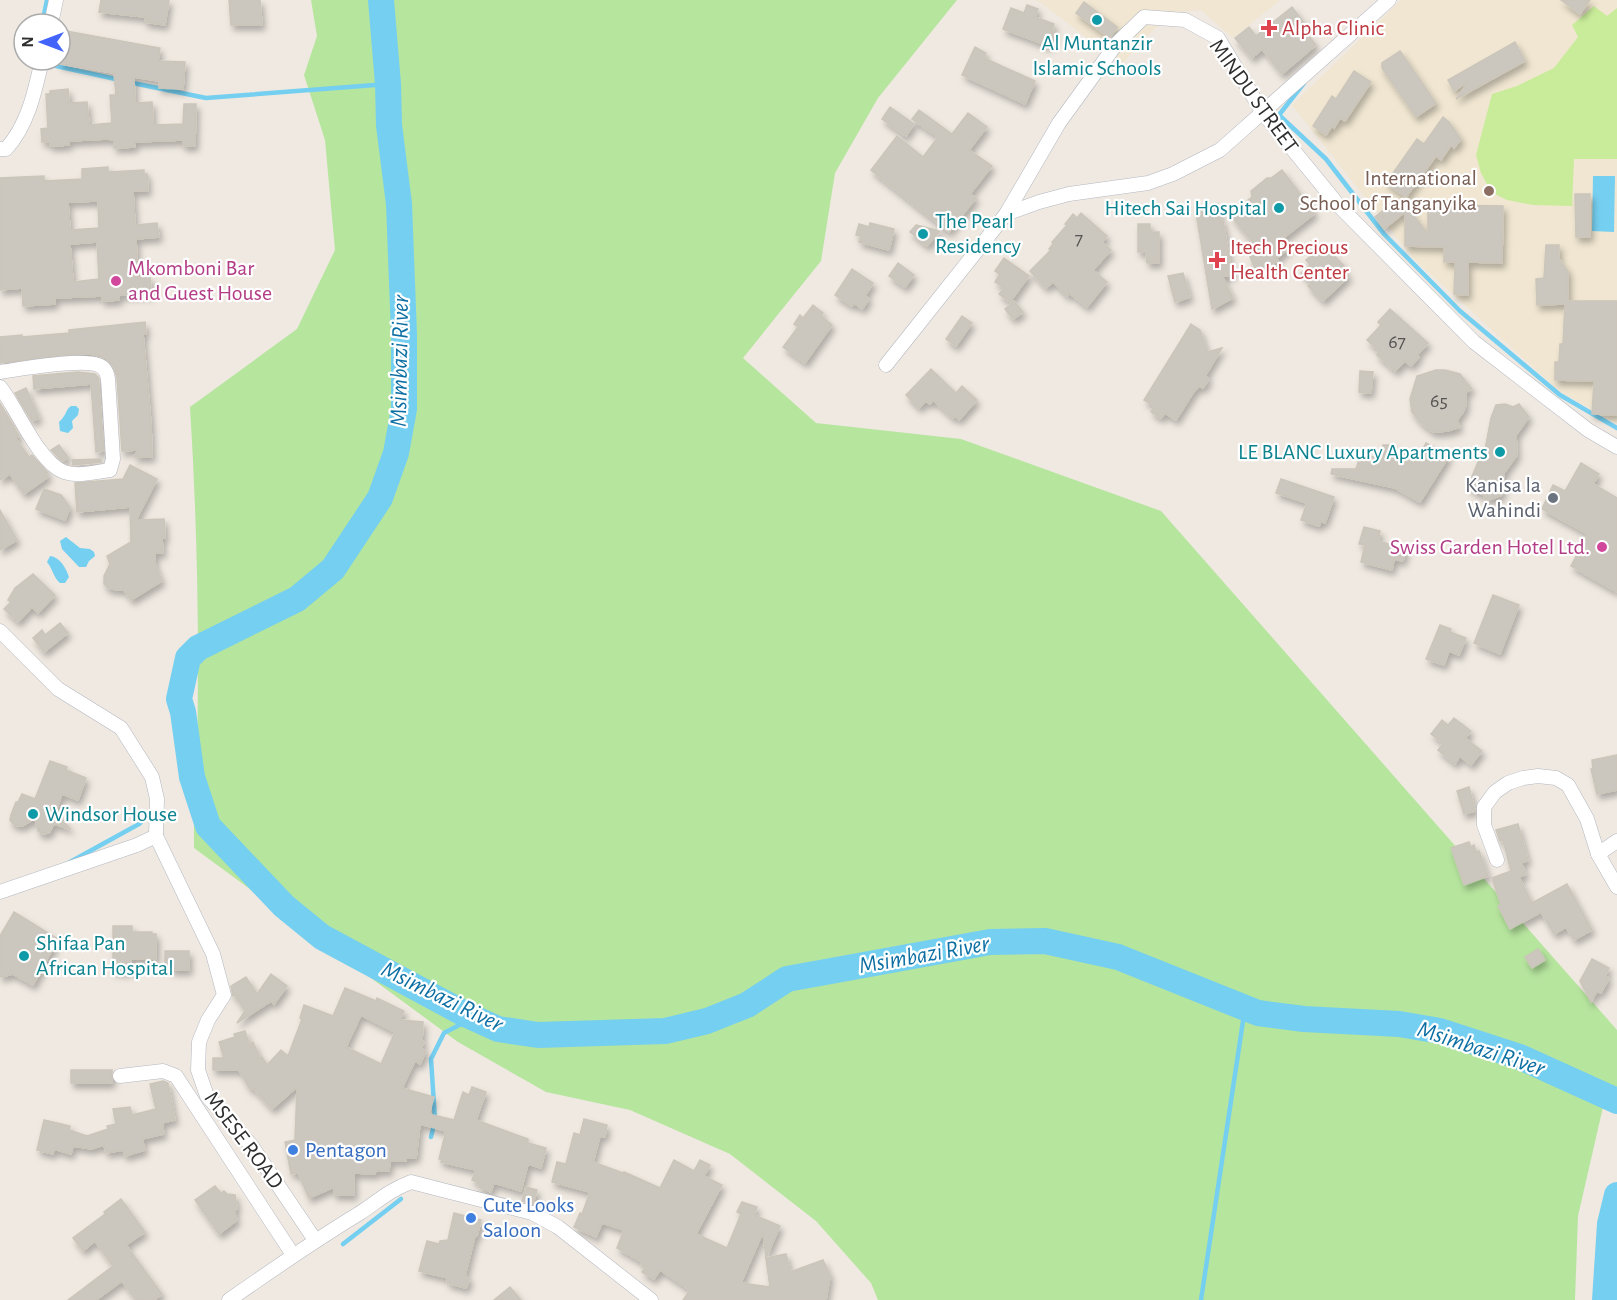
<svg xmlns="http://www.w3.org/2000/svg" width="1617" height="1300" viewBox="0 0 1617 1300" font-family="'Alegreya Sans',sans-serif">
<style>
.education{fill:#f0e6d1}
.green{fill:#b6e59e}
.pitch{fill:#c9ec9a}
.water{fill:#75cff0}
.lines{fill:none;stroke-linecap:round;stroke-linejoin:round}
.stream{stroke:#75cff0;stroke-width:4.5}
.river{stroke:#75cff0;stroke-width:26}
.building{fill:#cbc7bf;stroke:#cbc5ba;stroke-width:1.5;fill-rule:evenodd;filter:url(#shadow)}
.minor-casing{stroke:#b4b7c1;stroke-width:15}
.minor{stroke:#fff;stroke-width:14}
.culture-dot{fill:#0f9aa8;stroke:#fff;stroke-width:2}
.health-dot{fill:#e0444e;stroke:#fff;stroke-width:2}
.education-dot{fill:#8d6e63;stroke:#fff;stroke-width:2}
.hotel-dot{fill:#d1479c;stroke:#fff;stroke-width:2}
.worship-dot{fill:#6b7280;stroke:#fff;stroke-width:2}
.shop-dot{fill:#3f7fe0;stroke:#fff;stroke-width:2}
.labels{text-anchor:middle;dominant-baseline:central;stroke-width:4.5;stroke-linejoin:round;paint-order:stroke}
.number-label{font-size:20px;fill:#555452}
.health-label{font-size:22px;fill:#be3a42;stroke:#fff;text-anchor:start}
.culture-label{font-size:22px;fill:#0d838f;stroke:#fff;text-anchor:start}
.street-label{font-size:22px;fill:#2e2e2e;stroke:#fff}
.education-label{font-size:22px;fill:#785e54;stroke:#fff;text-anchor:end}
.hotel-label{font-size:22px;fill:#b23c85;stroke:#fff;text-anchor:start}
.worship-label{font-size:22px;fill:#5b616d;stroke:#fff;text-anchor:end}
.shop-label{font-size:22px;fill:#366cbe;stroke:#fff;text-anchor:start}
.water-label{font-size:24px;font-style:italic;fill:#0d6fa3;stroke:#fff}
</style>
<defs>
<filter id="shadow"><feDropShadow dx="3" dy="5" stdDeviation="3" flood-color="#0004"/></filter>
</defs>
<rect width="100%" height="100%" fill="#efe9e1"/>
<!-- education -->
<g class="education">
<path d="M1037 0H1280L1233 38 1201 10 1169 13 1122 64Z"/>
<path d="M1401 0H1617V424L1559 391 1413 258 1292 105Z"/>
</g>
<!-- green -->
<path class="green" d="M311 0H957L878 98 835 173 821 261 743 358 816 423 961 439 1161 511 1617 1030V1107H1603L1578 1216 1575 1300H878L871 1283 816 1221 730 1154 630 1110 546 1092 458 1042 194 848V805L196 792C200 663 198 535 190 407L297 329 335 250 325 140 304 75 317 36Z"/>
<!-- pitch -->
<path class="pitch" d="M1594 6 1607 16 1617 8V159H1574L1572 206 1533 205 1507 200 1491 192 1481 173 1476 155 1492 94 1517 86 1554 68 1578 37 1572 25Z"/>
<!-- water -->
<g class="water">
<path d="M1593 176H1615L1614 232 1592 231Z"/>
<path d="M71 406H76L79 409 78 415 72 421 73 428 68 433 60 431 59 422C67 415 65 410 71 406Z"/>
<path d="M66 537 80 548 90 549 94 552 95 556 89 561 86 567H79L62 549 60 541Z"/>
<path d="M50 556C60 557 66 568 69 577L65 583H60C53 577 53 569 47 562Z"/>
</g>
<g class="lines">
<!-- stream -->
<g class="stream">
<path d="M42 24 47 0"/>
<path d="M47 64 120 80"/>
<path d="M128 82 206 98 388 84"/>
<path d="M1304 83 1279 115 1326 159 1384 234 1460 311 1560 395 1617 428"/>
<path d="M70 862 139 824 152 812"/>
<path d="M431 1137 435 1120 431 1059 444 1033 467 1021 465 1014"/>
<path d="M343 1244 401 1199"/>
<path d="M1201 1300 1245 1008"/>
</g>
<!-- river -->
<g class="river">
<path d="M381 0 388 84 389 125 399 204 404 334V409L396 453 380 498 333 569 297 599 198 648 188 658 179 699 183 712 192 777 208 826 284 906 322 937 465 1014 498 1029 538 1035 665 1031 707 1021 747 1005 787 979 990 942 1045 941 1118 957 1258 1013 1304 1019 1399 1024 1440 1031 1520 1057 1617 1101"/>
<path d="M1605 1300 1610 1224 1617 1195"/>
</g>
</g>
<!-- building -->
<g class="building">
<path d="M101 0H169L165 25 145 22V17L99 12Z"/>
<path d="M229 0H260L262 25H231Z"/>
<path d="M1561 0H1590L1580 14Z"/>
<path d="M1084 2 1117 27 1110 38 1076 13Z"/>
<path d="M1027 5 1038 9 1035 17 1054 24 1052 29 1054 30 1049 46 1003 29 1011 8 1024 13Z"/>
<path d="M1292 7 1305 24 1301 27 1316 45 1282 74 1262 49 1252 58 1235 38 1249 27 1256 36Z"/>
<path d="M66 31 160 48 158 61 185 62 183 89 159 88V81L134 77 135 103 152 102 153 125 183 124 184 104H196L195 146H183V140L134 142 135 147 114 148V140L107 139 68 141 69 145 50 146V142H42L41 129 48 128 46 94H50V91L68 89 69 103 87 102 89 125 112 123 110 95H116L114 73 60 64V36L65 37Z"/>
<path d="M1515 42 1525 61 1456 99 1469 81 1454 91 1448 80Z"/>
<path d="M975 47 986 53 984 58 1035 81 1025 104 962 75Z"/>
<path d="M1400 51 1436 103 1416 117 1382 68V63Z"/>
<path d="M1354 71 1371 82 1345 121 1340 118 1334 128 1332 126 1326 135 1313 126 1332 96 1336 99Z"/>
<path d="M890 107 914 124 906 136 882 119Z"/>
<path d="M919 110 952 134 968 113 987 127 969 150 992 166 970 194 976 198 949 232 871 170 897 136 923 157 938 137 912 119Z"/>
<path d="M1443 117 1449 122 1461 139 1454 148 1451 145 1441 160 1436 156 1406 197 1386 183 1417 139 1424 144Z"/>
<path d="M108 167V172L144 170V174H147L148 191H133L135 225 157 223 159 237 136 239 138 278 150 277 151 294 119 295V300L102 301V296L55 298V304L23 306 22 288 0 290V178L44 176V181L82 179V169ZM98 201 99 228 70 230 68 202ZM97 242 99 279 73 282 70 244Z"/>
<path d="M1282 170 1315 213 1281 240 1288 249 1277 258 1278 261 1256 271 1250 257 1261 252 1231 216 1245 206 1243 204 1252 197 1251 191 1267 178H1271Z"/>
<path d="M1575 194H1590V237H1576Z"/>
<path d="M1218 204 1221 222 1223 221 1232 275 1222 276 1233 298 1212 309 1195 207Z"/>
<path d="M1405 204 1415 205 1409 209 1428 234V205L1503 206 1502 263 1468 262V295L1454 294 1455 262H1444V247L1405 246V212L1384 229 1375 217 1390 205Z"/>
<path d="M1081 213 1107 236 1102 242 1111 250 1093 270 1107 282 1087 307 1069 293 1067 296 1053 282 1046 288 1030 271 1051 250 1049 249 1053 244 1052 242 1067 225 1065 224 1073 214 1077 218Z"/>
<path d="M870 223 894 229 889 250 859 242 861 236 856 235 859 224 869 227Z"/>
<path d="M1138 224H1150V232H1159V263H1147L1146 252H1138Z"/>
<path d="M916 225 940 231 927 246 910 232Z"/>
<path d="M1546 245H1559V259L1568 271V301H1617V415L1592 414 1594 381 1555 380V362H1559L1560 344H1563L1565 304 1537 305 1536 279 1544 278Z"/>
<path d="M1326 247 1345 267 1342 269 1349 276 1323 301 1308 286 1311 283 1301 273 1310 265 1306 260 1316 251 1319 254Z"/>
<path d="M1004 258 1029 276 1010 302 999 294 1004 288 995 282 1000 274 995 271Z"/>
<path d="M898 263 914 275 905 287 889 276Z"/>
<path d="M852 269 873 283 865 296 869 299 862 309 854 303 852 306 835 295Z"/>
<path d="M1183 273 1190 297 1175 302 1168 276Z"/>
<path d="M1014 301 1023 312 1013 319 1005 309Z"/>
<path d="M813 305 823 313 821 316 832 325 805 363 783 347 798 327 794 324 800 315 803 318Z"/>
<path d="M1390 309 1428 343 1417 355 1419 357 1411 366 1405 361 1395 371 1377 355 1378 350 1367 340 1381 325 1378 322Z"/>
<path d="M962 316 972 323 956 346 946 339Z"/>
<path d="M145 322 146 334H143L151 424 152 457H134L138 450 122 451 117 377 113 366 105 358 91 354H78L0 363V337L22 335V337L69 333V330Z"/>
<path d="M1191 324 1200 330 1207 352 1222 348 1205 376 1209 379 1203 388 1199 386 1193 393 1176 420 1165 413 1161 418 1151 412 1154 406 1144 400Z"/>
<path d="M931 369 956 393 962 386 977 400 959 420 955 416 953 418 933 400 930 404 926 401 919 408 906 395Z"/>
<path d="M1436 370H1445L1460 374 1472 389 1466 392V405L1464 411 1457 420 1460 427 1448 431 1433 432 1420 422 1412 412 1410 399 1417 376Z"/>
<path d="M1360 371 1373 372 1371 393 1359 392Z"/>
<path d="M78 372 95 374 98 377 104 451 96 452 91 384 34 389 33 376Z"/>
<path d="M26 388 39 418 32 421 15 393Z"/>
<path d="M0 403 19 436 15 438 29 457 32 455 48 473 46 474 48 477 24 494 10 474 0 480Z"/>
<path d="M1505 404 1513 407 1519 404 1529 417 1516 435 1517 455 1504 473 1502 495 1486 501 1483 494 1475 492 1468 486 1480 457 1485 450 1491 418 1496 405Z"/>
<path d="M1426 443 1449 456 1420 502 1395 488 1331 474 1332 469H1356L1361 454 1383 459V445H1394V454H1420Z"/>
<path d="M59 445 68 457 63 461 51 450Z"/>
<path d="M101 459V462L73 465 72 460Z"/>
<path d="M1581 463 1599 474 1593 484 1617 498V592L1571 566 1588 534 1542 509 1553 485 1565 491Z"/>
<path d="M130 465 157 479 136 520 164 519 165 538H162L163 553H155V564L162 581 131 600 124 590 109 589 104 584V576L110 564 107 556 131 542 130 507 77 512 75 483 123 479Z"/>
<path d="M1281 479 1334 497 1325 523 1321 521 1319 526 1301 520 1307 503 1276 493Z"/>
<path d="M44 489 61 495 70 507 65 520 36 509Z"/>
<path d="M0 510 17 540 0 550Z"/>
<path d="M1364 527 1380 531 1378 541 1406 549 1403 561 1394 559 1392 570 1361 562 1365 545 1359 544Z"/>
<path d="M33 574 55 595 38 613 32 607 18 622 4 609 11 602 8 600 15 588Z"/>
<path d="M1493 595 1519 605 1500 654 1474 643Z"/>
<path d="M60 623 68 633 44 652 33 638 42 630 45 635Z"/>
<path d="M1440 625 1451 629 1450 632 1466 638 1459 655 1449 651 1444 665 1426 659Z"/>
<path d="M1454 718 1471 731 1465 738 1482 751 1471 765 1460 756 1455 764 1438 750 1443 743 1431 734 1442 720 1448 725Z"/>
<path d="M1617 755V790L1597 794 1591 769H1593L1592 760Z"/>
<path d="M50 761 67 767 66 770 86 778 78 800 62 794 56 811 70 829 54 824 49 833 42 834 38 831 35 818 23 826 14 825 10 820 11 815 16 802H18L22 794 35 799Z"/>
<path d="M1469 787 1475 811 1464 814 1457 791Z"/>
<path d="M1518 824 1528 861 1521 862 1526 874 1519 877 1532 903 1567 884 1592 930 1574 940 1566 927 1554 934 1541 912 1510 929 1498 906 1501 905 1492 878 1511 871 1503 840 1500 841 1496 830Z"/>
<path d="M1469 842 1471 847 1474 845 1476 852 1479 851 1488 876 1464 885 1451 848Z"/>
<path d="M14 912 58 939 33 985 13 974 0 977V936Z"/>
<path d="M113 926H132V932H152V934H156V959H131V971H113Z"/>
<path d="M1538 949 1545 960 1532 968 1525 957Z"/>
<path d="M165 951H189V970H171V964H165Z"/>
<path d="M1592 959 1609 968 1605 976 1609 978 1601 993 1597 991 1591 1002 1580 981Z"/>
<path d="M271 974 287 986 274 1004 271 1001 237 1023 245 1011 235 995 233 996 231 986 246 977 257 994Z"/>
<path d="M345 988 376 1001 377 998 404 1011 400 1020 423 1022 422 1041 424 1042 421 1048 426 1051 420 1064 415 1061 402 1088 434 1097 429 1114 454 1120 463 1092 469 1095 472 1087 486 1092 476 1120 528 1139V1143L546 1148 541 1168 528 1164 521 1191 494 1183 491 1192 479 1187 480 1183 472 1180 476 1170 441 1162 442 1159H439L446 1131 420 1124 416 1158H406V1161H390L389 1171H376L375 1174 354 1173V1195H334V1187L309 1198 298 1173 291 1174 285 1142 295 1140 297 1087 272 1109 253 1088 250 1089 239 1070H213V1058H224L219 1042 235 1037 234 1034 245 1031 249 1044 253 1042 260 1058 262 1057 267 1065 281 1050 288 1056 302 1019 300 1018 304 1005 333 1016ZM361 1015 395 1032 381 1064 346 1047Z"/>
<rect x="71" y="1070" width="41" height="13"/>
<path d="M163 1081 168 1083 175 1120 162 1123 164 1134 142 1139 145 1150 125 1156 123 1150 106 1153 104 1145 91 1149 73 1146 71 1154 54 1149 53 1154 37 1150 44 1120 70 1126 69 1130 87 1136 108 1129 107 1126 116 1124 113 1109 130 1107 132 1115 156 1109 150 1084Z"/>
<path d="M584 1119 607 1125 605 1137 600 1136 593 1162 623 1173 624 1172 660 1188 674 1160 694 1171 700 1160 710 1165 704 1176 722 1185 696 1234 727 1248 741 1214 737 1212 742 1202 757 1207 754 1215 780 1226 766 1258 786 1254 790 1272 823 1260 830 1276 826 1300H683L690 1290 660 1270 654 1279 642 1272 646 1267 641 1264 642 1262 617 1248 624 1230 602 1223 596 1237 574 1227 580 1213 582 1214 590 1192 552 1182 557 1162 566 1164 574 1133 580 1135ZM763 1232 766 1258 770 1287 741 1283Z"/>
<path d="M215 1186 221 1193 224 1191 227 1194 235 1195 237 1209 234 1211 237 1220 219 1234 195 1200Z"/>
<path d="M526 1187 537 1190 533 1204 522 1201Z"/>
<path d="M121 1199 145 1232 126 1245 162 1294 154 1300H136L122 1281 96 1300H68L113 1266 95 1241 83 1251 73 1238 105 1214 104 1212Z"/>
<path d="M454 1213 481 1220 477 1236H475L465 1276 470 1279 466 1288 447 1283 448 1278 419 1271 427 1241 439 1244 440 1241 448 1240Z"/>
<path d="M510 1287 521 1300H494Z"/>
</g>
<g class="lines">
<!-- minor casing -->
<g class="minor-casing">
<g id="minor">
<path d="M51 24 56 0"/>
<path d="M0 149H6C28 125 35 91 42 60"/>
<path d="M1006 214 1039 202 1069 194 1148 183 1173 174 1220 150 1389 0"/>
<path d="M886 365 1006 214 1059 123 1117 43 1144 17 1185 20 1218 38 1263 113 1339 206 1474 342 1588 430 1617 447"/>
<path d="M0 372C22 369 80 358 98 365 104 367 107 372 108 379L113 459 110 470C96 472 78 477 64 472 39 463 17 408 0 387"/>
<path d="M0 631 58 689 121 728 152 777 157 799 156 836 137 845 0 892"/>
<path d="M156 836 213 954 224 995 208 1020 199 1042 198 1070 207 1096 251 1145 315 1240"/>
<path d="M1598 854 1617 841"/>
<path d="M1497 860 1484 825V807L1495 792 1508 783 1523 778 1538 776 1556 778 1568 785 1587 819 1598 854 1617 887"/>
<path d="M120 1076 163 1071 176 1076 293 1255"/>
<path d="M229 1300C272 1270 315 1240 360 1213 378 1201 390 1190 411 1182L532 1213 558 1227 651 1300"/>
</g>
</g>
<!-- minor -->
<use href="#minor" class="minor"/>
</g>
<!-- markers -->
<g class="culture-dot">
<circle cx="1097" cy="20" r="6"/>
<circle cx="1279" cy="208" r="6"/>
<circle cx="923" cy="234" r="6"/>
<circle cx="1500" cy="452" r="6"/>
<circle cx="33" cy="814" r="6"/>
<circle cx="24" cy="956" r="6"/>
</g>
<g class="health-dot">
<path d="M1266 19h6v6h6v6h-6v6h-6v-6h-6v-6h6z"/>
<path d="M1214 251h6v6h6v6h-6v6h-6v-6h-6v-6h6z"/>
</g>
<circle class="education-dot" cx="1489" cy="191" r="6"/>
<g class="hotel-dot">
<circle cx="116" cy="281" r="6"/>
<circle cx="1602" cy="547" r="6"/>
</g>
<circle class="worship-dot" cx="1553" cy="498" r="6"/>
<g class="shop-dot">
<circle cx="293" cy="1150" r="6"/>
<circle cx="471" cy="1218" r="6"/>
</g>
<g class="labels">
<!-- number labels -->
<g class="number-label">
<text x="1079" y="239">7</text>
<text x="1397" y="342">67</text>
<text x="1439" y="401">65</text>
</g>
<!-- health labels -->
<g class="health-label">
<text x="1282" y="28">Alpha Clinic</text>
<text x="1230" y="247">Itech Precious<tspan x="1230" dy="25">Health Center</tspan></text>
</g>
<!-- culture labels -->
<g class="culture-label">
<text x="1097" y="43" text-anchor="middle">Al Muntanzir<tspan x="1097" dy="25">Islamic Schools</tspan></text>
<text x="1267" y="208" text-anchor="end">Hitech Sai Hospital</text>
<text x="935" y="221">The Pearl<tspan x="935" dy="25">Residency</tspan></text>
<text x="1488" y="452" text-anchor="end">LE BLANC Luxury Apartments</text>
<text x="45" y="814">Windsor House</text>
<text x="36" y="943">Shifaa Pan<tspan x="36" dy="25">African Hospital</tspan></text>
</g>
<!-- street labels -->
<g class="street-label">
<text transform="translate(1254 96) rotate(54)">MINDU STREET</text>
<text transform="translate(244 1140) rotate(53)">MSESE ROAD</text>
</g>
<!-- education labels -->
<g class="education-label">
<text x="1477" y="178">International<tspan x="1477" dy="25">School of Tanganyika</tspan></text>
</g>
<!-- hotel labels -->
<g class="hotel-label">
<text x="128" y="268">Mkomboni Bar<tspan x="128" dy="25">and Guest House</tspan></text>
<text x="1590" y="547" text-anchor="end">Swiss Garden Hotel Ltd.</text>
</g>
<!-- worship labels -->
<g class="worship-label">
<text x="1541" y="485">Kanisa la<tspan x="1541" dy="25">Wahindi</tspan></text>
</g>
<!-- shop labels -->
<g class="shop-label">
<text x="305" y="1150">Pentagon</text>
<text x="483" y="1205">Cute Looks<tspan x="483" dy="25">Saloon</tspan></text>
</g>
<!-- water labels -->
<g class="water-label">
<text transform="translate(400 361) rotate(-89)">Msimbazi River</text>
<text transform="translate(924 955) rotate(-10)">Msimbazi River</text>
<text transform="translate(442 997) rotate(26)">Msimbazi River</text>
<text transform="translate(1481 1049) rotate(18)">Msimbazi River</text>
</g>
</g>
<!-- north arrow -->
<g transform="translate(42 42) rotate(270)"><circle r="28" fill="#ffffff" stroke="#ababab" stroke-width="1.5"/>
<path d="M0-4.5L10 22L0 15L-10 22Z" fill="#4264fb"/>
<text y="-9" font-size="16" font-weight="bold" text-anchor="middle" fill="#2e2e2e">N</text>
</g>
</svg>
